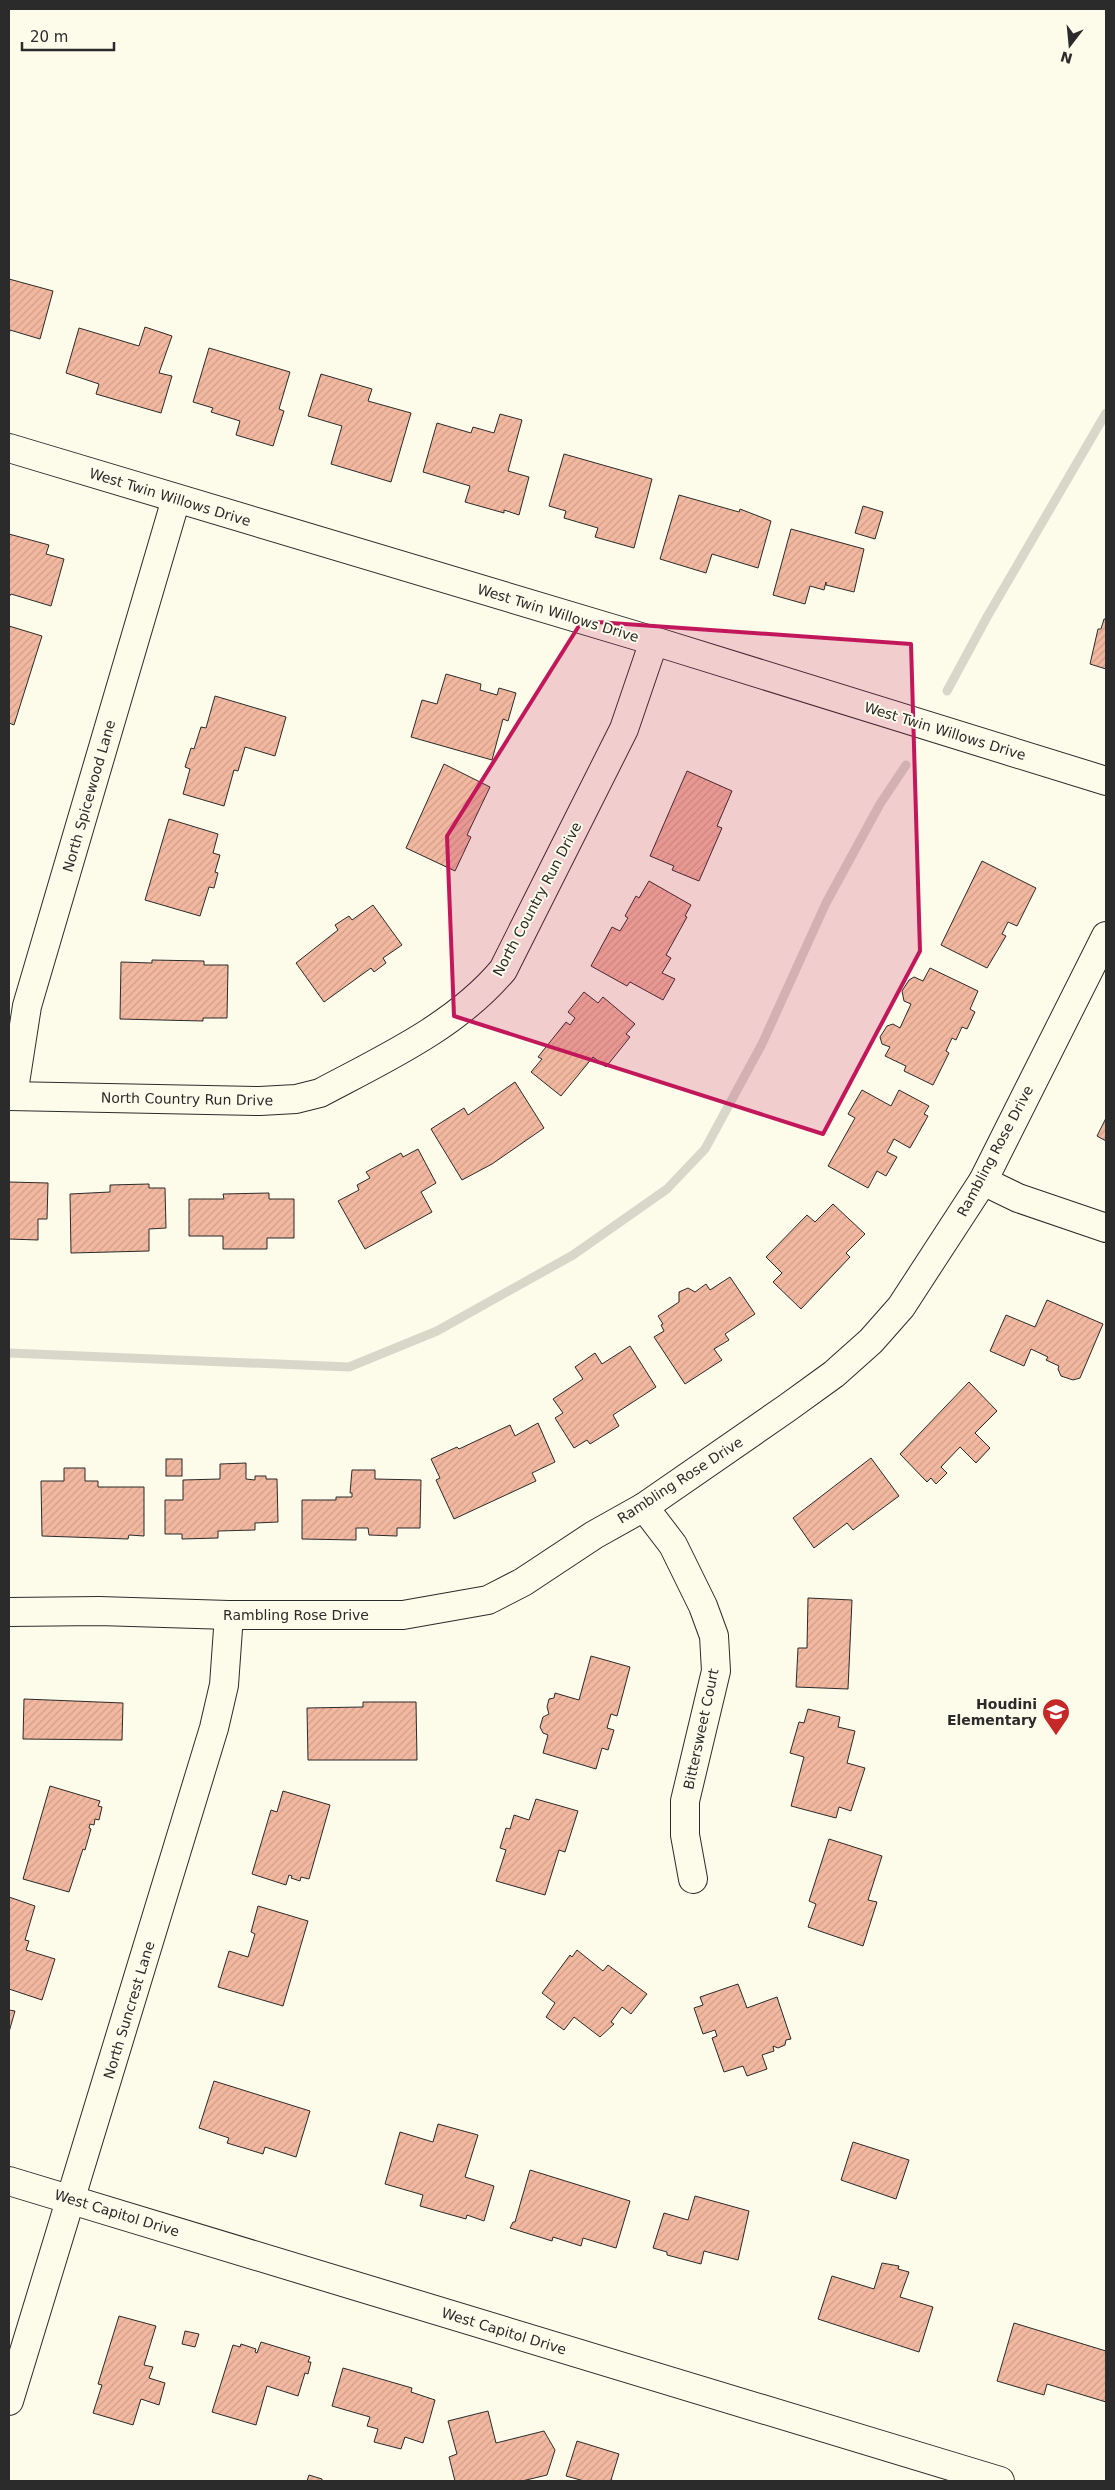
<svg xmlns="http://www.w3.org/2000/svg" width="1115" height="2490" viewBox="0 0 1115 2490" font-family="'DejaVu Sans',sans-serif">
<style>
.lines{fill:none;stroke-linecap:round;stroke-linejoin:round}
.stream{stroke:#d8d7c9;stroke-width:9}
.building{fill:url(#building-hatch);stroke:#2b2b2b}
.minor-casing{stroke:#2b2b2b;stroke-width:30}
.tertiary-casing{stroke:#2b2b2b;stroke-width:30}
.minor{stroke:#fdfbea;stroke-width:28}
.tertiary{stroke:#fdfbea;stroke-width:28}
.marked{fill:#c2185b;fill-opacity:0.2;stroke:#c2185b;stroke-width:4;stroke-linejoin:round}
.labels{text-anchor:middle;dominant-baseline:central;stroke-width:4;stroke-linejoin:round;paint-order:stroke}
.street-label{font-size:14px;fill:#2b2b2b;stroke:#fdfbea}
.poi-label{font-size:14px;font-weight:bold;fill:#2b2b2b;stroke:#fdfbea;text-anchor:end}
</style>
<defs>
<pattern id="building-hatch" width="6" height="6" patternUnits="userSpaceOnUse" patternTransform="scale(1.25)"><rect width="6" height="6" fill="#f2b8a0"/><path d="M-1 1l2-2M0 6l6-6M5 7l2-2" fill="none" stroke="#d09e8a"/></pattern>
</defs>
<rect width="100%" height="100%" fill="#fdfbea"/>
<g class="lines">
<!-- stream -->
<g class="stream">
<path d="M947 691 987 617 1106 413"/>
<path d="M9 1353 349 1367 437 1331 573 1255 667 1189 705 1149 762 1044 826 903 880 804 906 765"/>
</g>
</g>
<!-- building -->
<g class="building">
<path d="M9 279 53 291 40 339 10 330 9 336Z"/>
<path d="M145 327 172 336 159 373 172 376 161 413 96 394 99 384 66 373 79 328 139 346Z"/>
<path d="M209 348 290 372 279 409 284 411 273 446 236 435 240 421 211 412 213 408 193 402Z"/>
<path d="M321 374 372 389 368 401 411 413 391 482 331 464 342 426 308 416Z"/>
<path d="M500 414 522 420 508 471 529 477 519 515 504 510V513L465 502 470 486 423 472 437 423 471 433 473 427 494 433Z"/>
<path d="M564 454 652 479 634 548 595 537 598 528 564 518 566 511 549 506Z"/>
<path d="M679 495 739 512 740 509 771 521 758 568 712 554 706 573 660 559Z"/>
<path d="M863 506 883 512 875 539 855 533Z"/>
<path d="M791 529 864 549 854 592 826 585V582L824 590 810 586 805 604 773 595Z"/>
<path d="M9 534 49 545 46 554 64 559 51 606 11 594 9 597Z"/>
<path d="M1104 619H1106V669L1090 664 1098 629H1101Z"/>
<path d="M9 626 42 636 14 725 9 723Z"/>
<path d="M446 674 481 684 480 690 497 695 499 688 516 693 508 721 503 719 492 760 411 737 422 700 437 704Z"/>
<path d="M215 696 286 717 275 756 245 747 238 771 234 770 224 806 183 794 190 769 185 767 191 748 194 749 201 727 206 728Z"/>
<path d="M444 764 490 787 467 835 471 837 455 871 406 848Z"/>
<path d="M687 771 732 791 717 826 722 828 699 881 672 870 674 866 650 856Z"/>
<path d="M169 819 218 834 213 853 220 855 215 872 218 873 214 888 209 887 200 916 145 900Z"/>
<path d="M982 861 1036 888 1017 926 1008 922 1002 934 1006 936 987 968 941 945Z"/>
<path d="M649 881 691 905 685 916 687 917 666 955 671 958 662 973 675 979 663 1000 630 982 627 986 591 966 612 927 620 931 628 918 625 916 636 896 639 898Z"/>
<path d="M373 905 402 945 383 958 386 963 374 972 371 968 324 1002 296 963 338 930 335 925 349 916 352 920Z"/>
<path d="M152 960 204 961V965H228L227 1018H203V1021L120 1019 121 962 152 963Z"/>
<path d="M930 968 978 991 970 1009 975 1012 967 1029 962 1027 956 1040 952 1038 946 1051 949 1053 933 1085 904 1071 906 1066 885 1056 890 1047 882 1044 880 1037 887 1026 893 1024 900 1028 911 1004 904 1001 902 991 909 980 914 977 923 981Z"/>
<path d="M584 992 598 1003 603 997 635 1024 626 1034 630 1037 606 1067 593 1057 561 1096 531 1072 542 1059 538 1057 566 1022 570 1025 575 1018 568 1012Z"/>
<path d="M515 1082 544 1128 492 1164 462 1180 431 1129 464 1108 468 1115Z"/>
<path d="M862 1090 891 1106 899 1090 929 1106 924 1114 928 1116 910 1148 894 1139 887 1152 897 1157 886 1176 877 1171 868 1188 828 1166 855 1118 848 1114Z"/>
<path d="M1106 1118V1141L1097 1136Z"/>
<path d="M418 1149 436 1183 421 1192 432 1212 365 1249 338 1201 359 1190 357 1185 370 1178 366 1172 401 1153 403 1157Z"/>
<path d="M9 1182 48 1183 47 1219H38V1240L9 1239Z"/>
<path d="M149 1184V1188H165L166 1228 149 1229V1251L71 1253 70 1194 110 1192V1185Z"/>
<path d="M269 1193V1199H294V1238H267V1249H223V1236H189V1199H224L223 1194Z"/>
<path d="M833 1204 865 1234 846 1253 850 1257 801 1309 773 1282 782 1273 766 1257 807 1215 815 1222Z"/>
<path d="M730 1277 755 1314 725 1334 729 1340 714 1349 722 1360 685 1384 654 1337 664 1331 661 1325 663 1324 658 1316 679 1302V1292L688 1288 695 1292 706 1284 710 1290Z"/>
<path d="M1047 1300 1103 1324 1080 1378 1073 1380 1061 1376 1058 1369 1059 1366 1046 1360 1048 1357 1031 1349 1024 1366 990 1351 1006 1315 1035 1327Z"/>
<path d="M630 1346 656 1387 613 1415 619 1426 590 1444 587 1440 574 1448 555 1418 563 1413 553 1399 583 1379 575 1367 595 1353 602 1364Z"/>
<path d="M969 1382 997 1411 975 1433 990 1448 976 1463 960 1447 941 1467 947 1473 936 1484 931 1478 927 1482 900 1454Z"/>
<path d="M538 1423 555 1462 532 1473 536 1481 454 1519 436 1480 440 1478 431 1459 457 1447 459 1449 510 1425 515 1436Z"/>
<path d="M871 1458 899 1496 853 1530 847 1523 814 1548 793 1518Z"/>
<rect x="166" y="1459" width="16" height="17"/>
<path d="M246 1463V1479L255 1480V1476H266V1479H277L278 1522 255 1523V1530L218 1531V1538L182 1539V1534H165V1500H183V1480L220 1479V1464Z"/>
<path d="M64 1468H85V1481H98V1487H144V1536L129 1535 128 1539 42 1536 41 1481H64Z"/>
<path d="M352 1470H375V1479L421 1480 420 1528H397V1536L369 1535 368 1528H356V1540L302 1539V1500H336V1497H352V1493H350Z"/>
<path d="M808 1598 852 1600 848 1689 796 1687 798 1648H807Z"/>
<path d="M591 1656 630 1667 617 1716 611 1714 607 1728 614 1730 608 1750 602 1748 596 1769 543 1753 548 1735 543 1733 540 1727 543 1717 549 1714 547 1707 549 1699 554 1698 555 1693 579 1700Z"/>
<path d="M24 1699 123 1703 122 1740 23 1739Z"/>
<path d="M363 1702H416L417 1760H308L307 1708 363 1707Z"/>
<path d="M808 1709 840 1717 838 1727 855 1731 847 1763 865 1768 851 1811 839 1807 836 1818 791 1806 804 1757 790 1753 799 1722 804 1723Z"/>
<path d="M50 1786 100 1801 98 1806 102 1807 99 1820 95 1819 94 1825 90 1824 89 1828 91 1829 85 1850 83 1849 69 1892 23 1879Z"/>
<path d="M283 1791 330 1805 309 1879 301 1877 300 1881 291 1878 292 1876 289 1875 286 1885 252 1874 271 1810 277 1812Z"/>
<path d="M536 1799 578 1811 565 1852 559 1850 545 1895 496 1881 506 1850 500 1848 506 1828 510 1829 514 1815 529 1820Z"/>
<path d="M829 1839 882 1856 868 1900 877 1902 863 1946 808 1927 816 1904 809 1901Z"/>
<path d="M9 1897 35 1906 25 1940 29 1941 26 1950 55 1959 42 2000 9 1989Z"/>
<path d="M258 1906 308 1921 283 2006 218 1987 229 1951 248 1957 255 1934 251 1932Z"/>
<path d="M577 1950 603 1971 608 1965 647 1994 631 2014 622 2007 611 2022 614 2024 600 2037 574 2017 564 2030 546 2017 555 2003 542 1993 570 1955 572 1957Z"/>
<path d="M738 1984 747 2008 777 1997 791 2039 786 2040 785 2045 778 2048 773 2046 774 2051 762 2055 767 2069 747 2076 743 2066 724 2072 712 2038 717 2036 715 2030 703 2034 694 2008 703 2005 700 1997Z"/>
<path d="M9 2010 15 2011 9 2032Z"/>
<path d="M214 2081 310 2111 296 2157 265 2147 263 2154 227 2143 229 2138 199 2128Z"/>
<path d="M438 2124 478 2135 465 2177 494 2186 484 2221 467 2215 466 2219 420 2206 423 2195 385 2184 400 2132 433 2142Z"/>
<path d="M853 2142 909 2160 896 2199 841 2180Z"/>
<path d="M530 2170 630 2201 616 2248 583 2238 581 2246 553 2237 552 2241 510 2228 513 2222H515Z"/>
<path d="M695 2196 749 2211 738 2260 704 2251 701 2264 667 2255V2252L653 2248 664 2213 688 2220Z"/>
<path d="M882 2263 899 2266 898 2269 909 2272 900 2297 933 2307 919 2352 818 2319 832 2276 874 2289Z"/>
<path d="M119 2316 156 2326 144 2365 153 2367 149 2378 165 2383 159 2405 141 2399 133 2425 93 2413 102 2385 98 2384Z"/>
<path d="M1014 2323 1106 2351V2402L1047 2384 1044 2395 997 2381Z"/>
<path d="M185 2331 199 2334 195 2347 182 2344Z"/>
<path d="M261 2342 310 2357 308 2362H311L308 2374 305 2373 298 2396 267 2386 256 2425 212 2412 233 2345 240 2347 241 2344 256 2349 255 2352 257 2353Z"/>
<path d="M343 2368 412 2388 411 2392 435 2400 423 2443 405 2437 401 2449 374 2442 378 2429 367 2426 370 2417 332 2406Z"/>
<path d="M488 2411 496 2443 544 2431 555 2450 547 2475 522 2481H455L449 2457 457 2454 448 2421Z"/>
<path d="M577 2441 619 2454 611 2480 615 2481H584L566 2476Z"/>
<path d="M309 2475 322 2479V2481H307Z"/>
</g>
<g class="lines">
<!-- minor casing -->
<g class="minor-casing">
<g id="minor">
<path d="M9 448 654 641 1106 781"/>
<path d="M9 1096 260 1101 296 1099 320 1093C384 1059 456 1026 503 970L624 729 654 641"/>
<path d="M13 1096 27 1006 176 499"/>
<path d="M983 1181 1018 1198 1106 1228"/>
<path d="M644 1507 673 1545 703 1606 714 1636 716 1671 685 1801V1835L693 1879"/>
<path d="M9 1612 99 1611 229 1615H403L488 1600 523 1582 594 1535 644 1507 787 1408 834 1374 871 1341 901 1307 983 1181 1106 936"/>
<path d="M9 2401 214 1728 224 1685 229 1615"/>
</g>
</g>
<!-- tertiary casing -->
<g class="tertiary-casing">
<path id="tertiary" d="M9 2181 1000 2481"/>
</g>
<!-- minor -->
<use href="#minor" class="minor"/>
<!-- tertiary -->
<use href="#tertiary" class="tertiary"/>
</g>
<!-- marked area -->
<path class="marked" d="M582 621 911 644 920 951 823 1134 454 1016 447 836Z"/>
<!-- icons -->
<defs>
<g id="school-pin" transform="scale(1.4375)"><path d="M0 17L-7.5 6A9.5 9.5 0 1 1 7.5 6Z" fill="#c62828" stroke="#fdfbea"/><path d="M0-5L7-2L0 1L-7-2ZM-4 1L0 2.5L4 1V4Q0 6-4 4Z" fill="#fff"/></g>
</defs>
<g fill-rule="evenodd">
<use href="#school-pin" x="1056" y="1712"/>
</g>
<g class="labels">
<!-- street labels -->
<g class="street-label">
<text transform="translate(170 497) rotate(17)">West Twin Willows Drive</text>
<text transform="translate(558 613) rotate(17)">West Twin Willows Drive</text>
<text transform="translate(945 731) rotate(17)">West Twin Willows Drive</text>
<text transform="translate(89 796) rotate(-74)">North Spicewood Lane</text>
<text transform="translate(537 899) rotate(-62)">North Country Run Drive</text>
<text transform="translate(187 1099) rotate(1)">North Country Run Drive</text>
<text transform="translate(995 1151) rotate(-62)">Rambling Rose Drive</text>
<text transform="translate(680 1480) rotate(-33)">Rambling Rose Drive</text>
<text x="296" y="1615">Rambling Rose Drive</text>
<text transform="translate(701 1729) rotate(-78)">Bittersweet Court</text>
<text transform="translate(129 2010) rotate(-73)">North Suncrest Lane</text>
<text transform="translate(117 2213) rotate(17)">West Capitol Drive</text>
<text transform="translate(504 2331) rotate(17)">West Capitol Drive</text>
</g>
<!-- poi labels -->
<g class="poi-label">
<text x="1037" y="1704">Houdini<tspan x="1037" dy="16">Elementary</tspan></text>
</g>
</g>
<!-- border -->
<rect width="1115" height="2490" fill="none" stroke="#2b2b2b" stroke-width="20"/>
<!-- north arrow -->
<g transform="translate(1070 45) rotate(196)" stroke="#fdfbea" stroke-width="4" paint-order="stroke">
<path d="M0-4L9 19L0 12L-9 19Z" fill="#2b2b2b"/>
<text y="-8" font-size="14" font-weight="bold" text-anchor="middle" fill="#2b2b2b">N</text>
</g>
<!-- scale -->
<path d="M22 42v8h92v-8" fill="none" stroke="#2b2b2b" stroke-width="2.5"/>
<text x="30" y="42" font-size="15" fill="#2b2b2b" stroke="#fdfbea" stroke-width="4" paint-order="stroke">20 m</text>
</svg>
